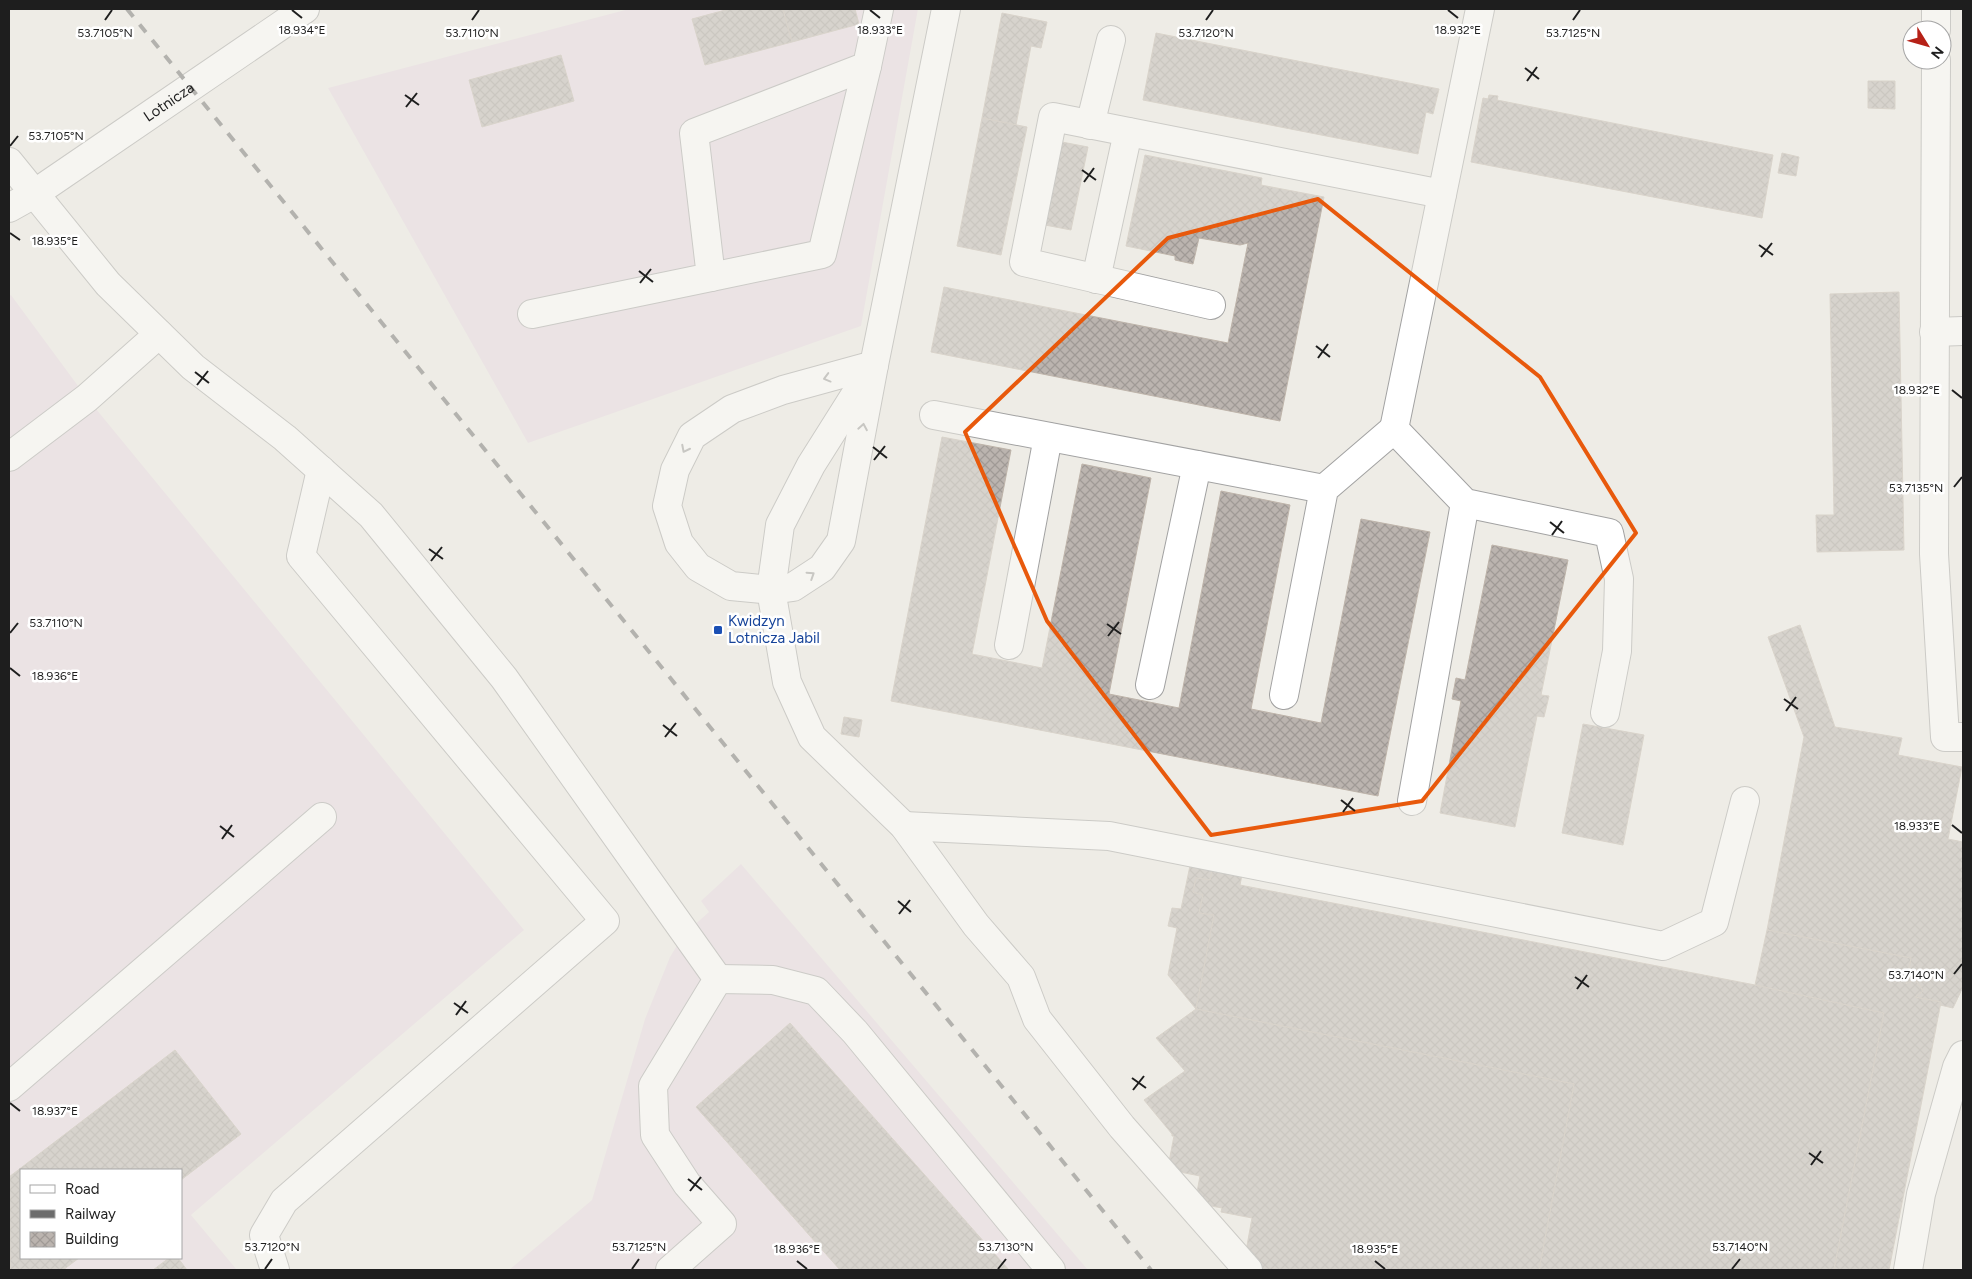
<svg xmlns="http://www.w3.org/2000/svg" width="1972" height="1279" viewBox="0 0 1972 1279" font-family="Figtree,sans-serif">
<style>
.industrial{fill:#e6d8e3;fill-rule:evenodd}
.building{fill:url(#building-cross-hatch);stroke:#beb4aa}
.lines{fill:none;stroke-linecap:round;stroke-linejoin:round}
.minor-casing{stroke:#a2a2a2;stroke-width:30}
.minor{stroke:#fff;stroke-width:28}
.rail{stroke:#6c6c6c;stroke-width:4;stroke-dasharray:10 10;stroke-linecap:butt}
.oneway{stroke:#9a9a9a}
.marked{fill:none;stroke:#e8590c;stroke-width:4;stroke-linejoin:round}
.ticks{fill:none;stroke:#1e1e1e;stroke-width:2}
.transit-dot{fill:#1a4fb4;stroke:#fff;stroke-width:2}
.labels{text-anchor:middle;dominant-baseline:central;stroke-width:5;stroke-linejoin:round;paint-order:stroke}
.street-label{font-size:15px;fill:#1e1e1e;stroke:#fff}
.transit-label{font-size:15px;fill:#164399;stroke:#fff;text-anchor:start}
.ticks-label{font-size:12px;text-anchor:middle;fill:#1e1e1e;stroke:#fff;stroke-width:5;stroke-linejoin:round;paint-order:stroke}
</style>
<defs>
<pattern id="building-cross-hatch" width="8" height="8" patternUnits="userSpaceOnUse" patternTransform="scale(1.25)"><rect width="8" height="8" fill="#bbb4af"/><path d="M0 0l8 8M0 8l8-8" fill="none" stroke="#a09a96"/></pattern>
</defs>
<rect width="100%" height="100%" fill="#eeece6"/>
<!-- industrial -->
<g class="industrial">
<path d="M629 9H918L861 326 528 443 328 88Z"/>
<path d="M11 295 87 398 524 930 191 1215 237 1270H9V296ZM21 1170H181V1258H21Z"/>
<path d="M741 864 1088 1270H509L592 1200 645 1019 670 957 684 934 709 912 701 901Z"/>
</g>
<!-- building -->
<g class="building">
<path d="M729 9H783L792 42 705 65 692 19Z"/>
<path d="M783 9H855L859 24 792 42Z"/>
<path d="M1002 13 1047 22 1041 48 1031 46 1016 125 982 118Z"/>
<path d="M1156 33 1439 89 1433 114 1426 112 1418 154 1143 100Z"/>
<path d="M561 55 574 101 482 127 469 80Z"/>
<path d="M1868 81H1895V109L1868 108Z"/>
<path d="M1489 95 1498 96 1497 100 1773 155 1762 218 1471 162 1483 98 1488 99Z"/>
<path d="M982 118 1027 127 1001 255 957 246Z"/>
<path d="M1062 142 1088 147 1071 230 1045 225Z"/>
<path d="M1782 153 1799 157 1796 176 1778 173Z"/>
<path d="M1145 155 1262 178 1261 185 1324 197 1280 421 931 352 944 287 1228 343 1248 243 1240 245 1199 238 1193 264 1175 260V256L1126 246Z"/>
<path d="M1899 292 1904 550 1817 552 1816 515H1834L1830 294Z"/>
<path d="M942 437 1011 450 972 654 1042 668 1082 464 1151 478 1109 694 1179 708 1221 491 1290 505 1251 709 1321 723 1361 519 1430 532 1378 796 891 701Z"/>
<path d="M1492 545 1568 560 1541 695 1549 696 1544 717 1537 716 1515 827 1440 813 1461 701 1452 699 1456 678 1465 680Z"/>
<path d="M1800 625 1835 727 1902 738 1898 755 1962 767 1948 839 1963 842V987L1953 1008 1940 1005 1941 1002 1915 997 1923 991 1915 979 1906 984 1911 958 1767 930 1804 737 1768 637Z"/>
<path d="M844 717 862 720 859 737 841 734Z"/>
<path d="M1583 724 1644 735 1623 845 1562 833Z"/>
<path d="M1192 856 1215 859 1210 880 1196 878 1193 892 1203 895 1199 913 1214 915 1196 1009 1168 975 1177 928 1168 926 1172 908 1181 909Z"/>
<path d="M1215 859 1244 865 1240 885 1755 985 1884 1013 1834 1270H1539L1574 1084 1196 1009 1214 915 1199 913 1203 895 1193 892 1196 878 1210 880Z"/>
<path d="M1767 930 1911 958 1906 984 1915 979 1923 991 1915 997 1941 1002 1889 1270H1834L1884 1013 1755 985Z"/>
<path d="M1196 1009 1574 1084 1539 1270H1263L1246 1251 1252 1218 1221 1212 1222 1208 1195 1203 1200 1176 1165 1169 1168 1167 1174 1136H1172V1134L1144 1100 1185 1071 1156 1038Z"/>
<path d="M790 1023 1009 1270H840L696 1107Z"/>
<path d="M175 1050 241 1134 181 1180V1170H21V1258H79L63 1270H10L9 1177Z"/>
<path d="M169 1258H178L187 1270H153Z"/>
</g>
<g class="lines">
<!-- minor casing -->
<g class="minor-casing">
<g id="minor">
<path d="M1480 9 1394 429 1465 503 1609 533 1619 579 1617 651 1605 713"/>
<path d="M1936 30V9"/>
<path d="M1936 60 1934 554 1945 737H1963"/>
<path d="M1090 125 1111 40"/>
<path d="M9 162 108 284 193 367 285 438 371 515 504 678 718 979 653 1086 655 1135 687 1184 722 1224 670 1270"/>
<path id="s1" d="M9 208 34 194 305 9"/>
<path d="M711 277 822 254 867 66"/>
<path d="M1096 279 1128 132"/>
<path d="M1211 305 1024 262 1053 117 1442 194"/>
<path d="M532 314 711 277 694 133 867 66 879 9"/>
<path d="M1934 332 1963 331"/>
<path d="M874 365 811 465 780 525 771 590 787 682 812 737 904 826 976 925 1021 977 1037 1019 1122 1127 1248 1270"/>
<path d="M874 365 783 390 732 409 692 436 675 470 667 506 679 543 698 567 731 586 771 590 793 587 822 568 841 541 874 365 946 9"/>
<path d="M934 415 1324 489"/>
<path d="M9 457 87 398 159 334"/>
<path d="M1009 645 1048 437"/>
<path d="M1150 685 1197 465"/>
<path d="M1284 695 1324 489 1394 429"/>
<path d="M1412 801 1465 503"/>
<path d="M904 826 1109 836 1663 946 1714 922 1745 801"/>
<path d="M718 979 773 980 816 991 855 1032 1051 1270"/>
<path d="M9 1087 322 817"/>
<path d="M275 1270 264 1235 284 1201 605 921 301 556 321 470"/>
<path d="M1908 1270 1921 1194 1957 1067 1963 1055"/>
</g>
</g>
<!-- minor -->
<use href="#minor" class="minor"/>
<!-- rail -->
<path class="rail" d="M127 9 1151 1270"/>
</g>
<!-- one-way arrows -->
<defs><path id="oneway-chevron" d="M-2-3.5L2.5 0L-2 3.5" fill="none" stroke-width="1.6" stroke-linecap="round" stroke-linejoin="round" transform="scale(1.25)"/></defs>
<g class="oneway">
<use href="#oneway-chevron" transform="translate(827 378) rotate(165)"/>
<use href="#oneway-chevron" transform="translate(863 427) rotate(-80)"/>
<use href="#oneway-chevron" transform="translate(685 449) rotate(117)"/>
<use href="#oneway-chevron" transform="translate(811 575) rotate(-33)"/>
</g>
<!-- marked area -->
<path d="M0 0H1972V1279H0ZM1318 199 1540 377 1636 533 1422 801 1211 835 1047 621 965 432 1168 238Z" fill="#eeece6" fill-opacity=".55" fill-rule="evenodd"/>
<path class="marked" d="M1318 199 1540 377 1636 533 1422 801 1211 835 1047 621 965 432 1168 238Z"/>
<!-- ticks -->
<path class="ticks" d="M292 10 302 18M870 10 880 18M1448 10 1458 18M105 20 112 10M472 20 479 10M1206 20 1213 10M1573 20 1580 10M1525 68 1539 79M1527 81 1537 67M405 95 419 105M406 107 417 93M10 146 18 136M1082 170 1096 180M1084 182 1094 168M10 233 20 240M1759 245 1773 255M1761 257 1772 243M639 271 653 282M640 283 651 269M1316 346 1330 357M1318 358 1328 344M195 372 209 383M197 385 208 371M1952 390 1962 398M873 447 887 458M874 460 885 446M1954 487 1962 477M1550 522 1564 533M1552 535 1562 521M429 549 443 559M431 561 442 547M1107 624 1121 634M10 633 18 623M1108 636 1119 622M10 668 20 676M1784 699 1798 709M1786 711 1796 697M663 725 677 736M665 737 676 723M1341 800 1355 811M1343 812 1353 798M1952 825 1962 833M220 826 234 837M222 839 232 825M898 901 911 912M899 914 910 900M1954 974 1962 964M1575 977 1589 987M1577 989 1587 975M454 1003 468 1013M456 1015 466 1001M1132 1078 1146 1088M1133 1090 1144 1076M10 1103 20 1111M1809 1153 1823 1163M1811 1165 1821 1151M688 1179 702 1190M690 1191 701 1177M797 1261 807 1269M1375 1261 1385 1269M265 1269 272 1259M632 1269 639 1259M998 1269 1006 1259M1732 1269 1740 1259"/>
<!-- markers -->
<rect class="transit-dot" x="713" y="625" width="10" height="10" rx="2.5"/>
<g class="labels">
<!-- street labels -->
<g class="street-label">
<text stroke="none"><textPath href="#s1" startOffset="192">Lotnicza</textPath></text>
</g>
<!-- transit labels -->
<g class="transit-label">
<text x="728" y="621">Kwidzyn<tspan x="728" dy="17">Lotnicza Jabil</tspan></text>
</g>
</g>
<g class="ticks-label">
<text x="302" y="34">18.934°E</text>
<text x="1458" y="34">18.932°E</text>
<text x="880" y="34">18.933°E</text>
<text x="105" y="37">53.7105°N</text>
<text x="472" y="37">53.7110°N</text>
<text x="1206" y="37">53.7120°N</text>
<text x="1573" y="37">53.7125°N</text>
<text x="56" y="140">53.7105°N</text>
<text x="55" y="245">18.935°E</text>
<text x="1917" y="394">18.932°E</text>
<text x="1916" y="492">53.7135°N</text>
<text x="56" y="627">53.7110°N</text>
<text x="55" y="680">18.936°E</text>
<text x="1917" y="830">18.933°E</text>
<text x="1916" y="979">53.7140°N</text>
<text x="55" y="1115">18.937°E</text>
<text x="272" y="1251">53.7120°N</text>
<text x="639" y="1251">53.7125°N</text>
<text x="1006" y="1251">53.7130°N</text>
<text x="1740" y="1251">53.7140°N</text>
<text x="797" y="1253">18.936°E</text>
<text x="1375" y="1253">18.935°E</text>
</g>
<!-- border -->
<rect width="1972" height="1279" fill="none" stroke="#1e1e1e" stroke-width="20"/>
<!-- legend -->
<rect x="20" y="1169" width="162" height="90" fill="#ffffff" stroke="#a5a5a5"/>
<rect x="30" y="1185" width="25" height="8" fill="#ffffff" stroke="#a5a5a5"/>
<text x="65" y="1194" font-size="15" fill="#1e1e1e">Road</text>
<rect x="30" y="1210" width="25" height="8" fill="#6c6c6c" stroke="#a5a5a5"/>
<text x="65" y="1219" font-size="15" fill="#1e1e1e">Railway</text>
<rect x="30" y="1232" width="25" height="15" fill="url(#building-cross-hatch)" stroke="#a5a5a5"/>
<text x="65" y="1244" font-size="15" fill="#1e1e1e">Building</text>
<!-- north arrow -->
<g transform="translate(1927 45) rotate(127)"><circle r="24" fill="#ffffff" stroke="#a5a5a5"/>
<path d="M0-4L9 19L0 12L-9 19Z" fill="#b62117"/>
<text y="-8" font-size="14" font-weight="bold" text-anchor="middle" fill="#1e1e1e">N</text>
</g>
</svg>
